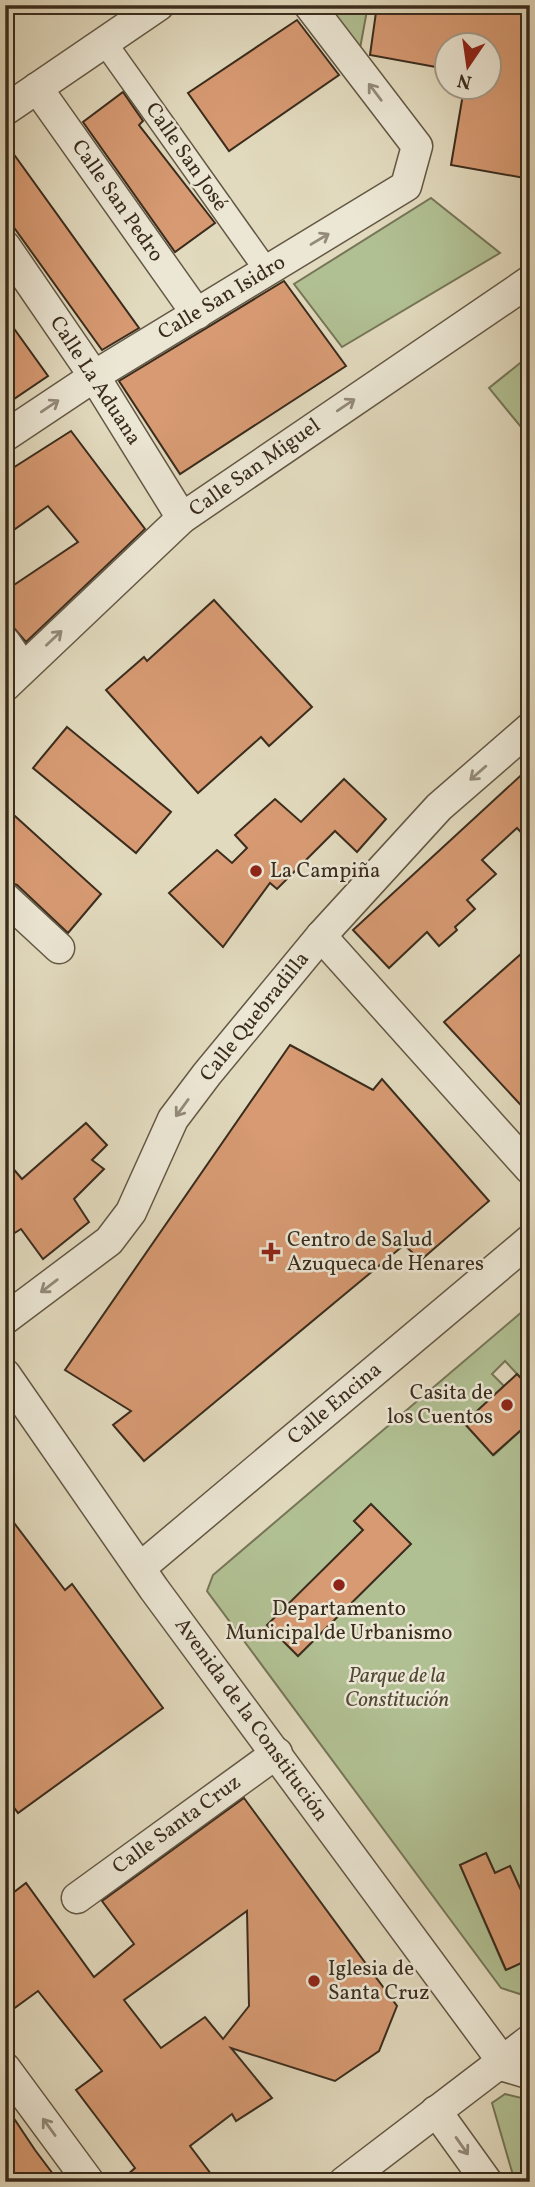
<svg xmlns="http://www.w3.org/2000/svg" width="535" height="2187" viewBox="0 0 535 2187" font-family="Vollkorn,serif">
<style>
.green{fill:#b1c093;stroke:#767658;stroke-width:2;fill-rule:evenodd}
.building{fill:#d79a73;stroke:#3a2c1d;stroke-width:2;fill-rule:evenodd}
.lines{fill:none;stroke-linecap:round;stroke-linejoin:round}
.pedestrian-casing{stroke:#645845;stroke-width:26}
.minor-casing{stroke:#645845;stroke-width:33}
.tertiary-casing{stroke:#645845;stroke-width:40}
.pedestrian{stroke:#ece7d5;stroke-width:23}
.minor{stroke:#ece7d5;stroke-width:30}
.tertiary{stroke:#ece7d5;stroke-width:37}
.oneway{stroke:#938a79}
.poi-dot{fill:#8f2418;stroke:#ece7d5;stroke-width:2.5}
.labels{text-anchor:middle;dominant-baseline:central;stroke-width:5;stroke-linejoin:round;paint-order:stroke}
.street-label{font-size:21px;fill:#3a2c1d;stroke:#ece7d5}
.poi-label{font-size:21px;fill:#3a2c1d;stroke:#ece7d5;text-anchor:start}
.park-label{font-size:21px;font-style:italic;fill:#524a35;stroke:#ece7d5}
</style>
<rect width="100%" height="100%" fill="#e2dabe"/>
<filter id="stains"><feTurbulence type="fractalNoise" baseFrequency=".00286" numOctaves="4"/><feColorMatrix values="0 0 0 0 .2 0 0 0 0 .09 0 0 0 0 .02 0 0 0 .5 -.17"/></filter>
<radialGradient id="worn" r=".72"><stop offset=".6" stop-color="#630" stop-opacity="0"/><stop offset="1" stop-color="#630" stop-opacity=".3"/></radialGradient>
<!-- green -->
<g class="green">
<path d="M324 5H368L359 54Z"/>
<path d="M431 198 500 253 342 347 294 284Z"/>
<path d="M530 355V438L489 388Z"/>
<path d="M530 1305V1388L505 1361 492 1374 504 1386 464 1423 494 1455 530 1422V1910L510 1866 495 1873 486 1853 460 1865 505 1969 530 1959V1985L520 1994 501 1988 207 1591 213 1575ZM371 1505 410 1544 298 1656 268 1626 363 1530 354 1521Z"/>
<path d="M505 2094 530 2100V2182H515L492 2103Z"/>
</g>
<!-- building -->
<g class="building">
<path d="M377 5H530V179L451 165 464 88H489V46H447V69L370 55Z"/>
<path d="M297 20 339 75 229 151 188 93Z"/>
<path d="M123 92 143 121 139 125 215 223 175 252 83 122Z"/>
<path d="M5 142 139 328 102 350 5 215Z"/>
<path d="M284 281 346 366 180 474 119 381Z"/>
<path d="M5 316 48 376 5 405Z"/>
<path d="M71 431 145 529 26 642 13 627 5 625V591L78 542 48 506 5 536V473Z"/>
<path d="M214 600 312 707 269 746 261 737 198 793 106 690 144 657 147 661Z"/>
<path d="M67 727 171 812 136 853 33 768Z"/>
<path d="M530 767V842L517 828 482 860 496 874 467 900 475 909 455 927 457 930 439 946 427 932 389 968 353 930Z"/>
<path d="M344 779 386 819 357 852 335 831 277 889 270 883 223 947 169 893 217 850 232 863 247 848 235 835 275 799 301 822Z"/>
<path d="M5 807 101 894 68 933 17 885 5 881Z"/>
<path d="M530 946V1115L444 1022Z"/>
<path d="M290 1045 373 1090 382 1079 489 1201 421 1260 404 1245 144 1461 113 1425 131 1411 65 1370Z"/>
<path d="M86 1123 107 1145 92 1160 104 1169 74 1199 89 1222 43 1259 21 1229 5 1239V1159L22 1179Z"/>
<path d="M517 1374 530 1388V1422L493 1455 464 1423Z"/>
<path d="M371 1504 411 1544 298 1656 267 1625 363 1530 354 1521Z"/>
<path d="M5 1511 65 1590 72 1584 163 1708 18 1813 5 1795Z"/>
<path d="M244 1798 397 2006 379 2051 335 2081 231 2048 272 2098 236 2121 232 2114 190 2146 217 2182H119L135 2168 76 2090 102 2071 38 1991 5 2015V1899L26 1883 94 1977 134 1944 102 1901ZM247 1911 249 2006 223 2039 205 2017 161 2048 124 2000Z"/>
<path d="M486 1853 495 1873 510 1866 530 1910V1959L506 1970 460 1865Z"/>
<path d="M5 2105 35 2150 59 2182H5Z"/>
</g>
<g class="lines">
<!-- pedestrian casing -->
<g class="pedestrian-casing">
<path id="pedestrian" d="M105 43 267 271"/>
</g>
<!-- minor casing -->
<g class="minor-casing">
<g id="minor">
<path d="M37 88 197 314"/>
<path d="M5 110 159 5"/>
<path d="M5 246 94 376 182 518"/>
<path d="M5 436 107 368 406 186 417 146 309 5"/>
<path d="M5 642 23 668"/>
<path d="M5 686 182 518 530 281"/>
<path d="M5 898 59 948"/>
<path d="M321 936 530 1169"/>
<path d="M5 1319 109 1241 131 1212 173 1119 207 1074 321 936 439 807 530 728"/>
<path d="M5 1374 154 1589 503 2062"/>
<path d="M140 1568 530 1240"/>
<path d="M77 1898 277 1753"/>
<path d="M5 2068 89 2182"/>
<path d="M436 2111 487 2182"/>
<path d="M344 2182 530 2040"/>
</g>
</g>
<!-- tertiary casing -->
<g class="tertiary-casing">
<path id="tertiary" d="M503 2062 530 2070"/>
</g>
<!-- pedestrian -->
<use href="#pedestrian" class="pedestrian"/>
<!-- minor -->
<use href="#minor" class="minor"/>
<!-- tertiary -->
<use href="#tertiary" class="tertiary"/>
</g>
<!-- one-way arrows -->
<defs><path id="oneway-shaft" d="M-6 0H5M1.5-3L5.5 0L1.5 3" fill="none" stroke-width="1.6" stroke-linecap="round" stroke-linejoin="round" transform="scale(1.75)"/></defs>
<g class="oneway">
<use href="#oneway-shaft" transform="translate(375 92) rotate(-127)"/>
<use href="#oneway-shaft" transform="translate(320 239) rotate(-31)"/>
<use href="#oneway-shaft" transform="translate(346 405) rotate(-34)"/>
<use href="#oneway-shaft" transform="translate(50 406) rotate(-34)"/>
<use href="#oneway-shaft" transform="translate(54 638) rotate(-43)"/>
<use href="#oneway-shaft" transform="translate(478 773) rotate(139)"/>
<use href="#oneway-shaft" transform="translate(182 1108) rotate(126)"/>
<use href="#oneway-shaft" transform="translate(49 1286) rotate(143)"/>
<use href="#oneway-shaft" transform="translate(49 2127) rotate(-126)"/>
<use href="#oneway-shaft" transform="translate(462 2146) rotate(55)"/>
</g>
<!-- markers -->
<g class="poi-dot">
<circle cx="256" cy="871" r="7"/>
<path d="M267.5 1241.5h7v7h7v7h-7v7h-7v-7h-7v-7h7z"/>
<circle cx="507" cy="1405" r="7"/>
<circle cx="339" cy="1585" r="7"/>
<circle cx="314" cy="1981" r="7"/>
</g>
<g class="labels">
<!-- street labels -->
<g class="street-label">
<text transform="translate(186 157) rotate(55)">Calle San José</text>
<text transform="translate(117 201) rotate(55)">Calle San Pedro</text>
<text transform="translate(222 298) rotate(-31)">Calle San Isidro</text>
<text transform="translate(95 381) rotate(57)">Calle La Aduana</text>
<text transform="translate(255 468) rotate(-35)">Calle San Miguel</text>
<text transform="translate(255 1017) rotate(-51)">Calle Quebradilla</text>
<text transform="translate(335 1404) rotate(-40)">Calle Encina</text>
<text transform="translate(251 1720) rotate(54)">Avenida de la Constitución</text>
<text transform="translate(177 1825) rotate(-36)">Calle Santa Cruz</text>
</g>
<!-- poi labels -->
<g class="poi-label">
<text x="270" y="871">La Campiña</text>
<text x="287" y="1240">Centro de Salud<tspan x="287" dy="24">Azuqueca de Henares</tspan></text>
<text x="493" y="1393" text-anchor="end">Casita de<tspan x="493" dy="24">los Cuentos</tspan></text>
<text x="339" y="1609" text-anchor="middle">Departamento<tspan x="339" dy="24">Municipal de Urbanismo</tspan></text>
<text x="328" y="1969">Iglesia de<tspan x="328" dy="24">Santa Cruz</tspan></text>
</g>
<!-- park labels -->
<g class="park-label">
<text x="397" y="1676">Parque de la<tspan x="397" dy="24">Constitución</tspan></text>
</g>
</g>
<!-- margin -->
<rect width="535" height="2187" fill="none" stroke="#e2dabe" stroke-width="28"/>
<rect x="7" y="7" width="521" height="2173" fill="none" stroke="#3a2c1d" stroke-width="3.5"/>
<rect x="14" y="14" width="507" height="2159" fill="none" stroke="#3a2c1d" stroke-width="2"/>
<!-- north arrow -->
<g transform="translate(468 66) rotate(193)"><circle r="33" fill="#ece7d5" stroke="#a59c8b" stroke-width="2"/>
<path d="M0-5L12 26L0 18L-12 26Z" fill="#8f2418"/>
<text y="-10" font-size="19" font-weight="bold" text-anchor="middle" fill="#3a2c1d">N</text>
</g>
<rect width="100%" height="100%" filter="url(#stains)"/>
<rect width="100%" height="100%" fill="url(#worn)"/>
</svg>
